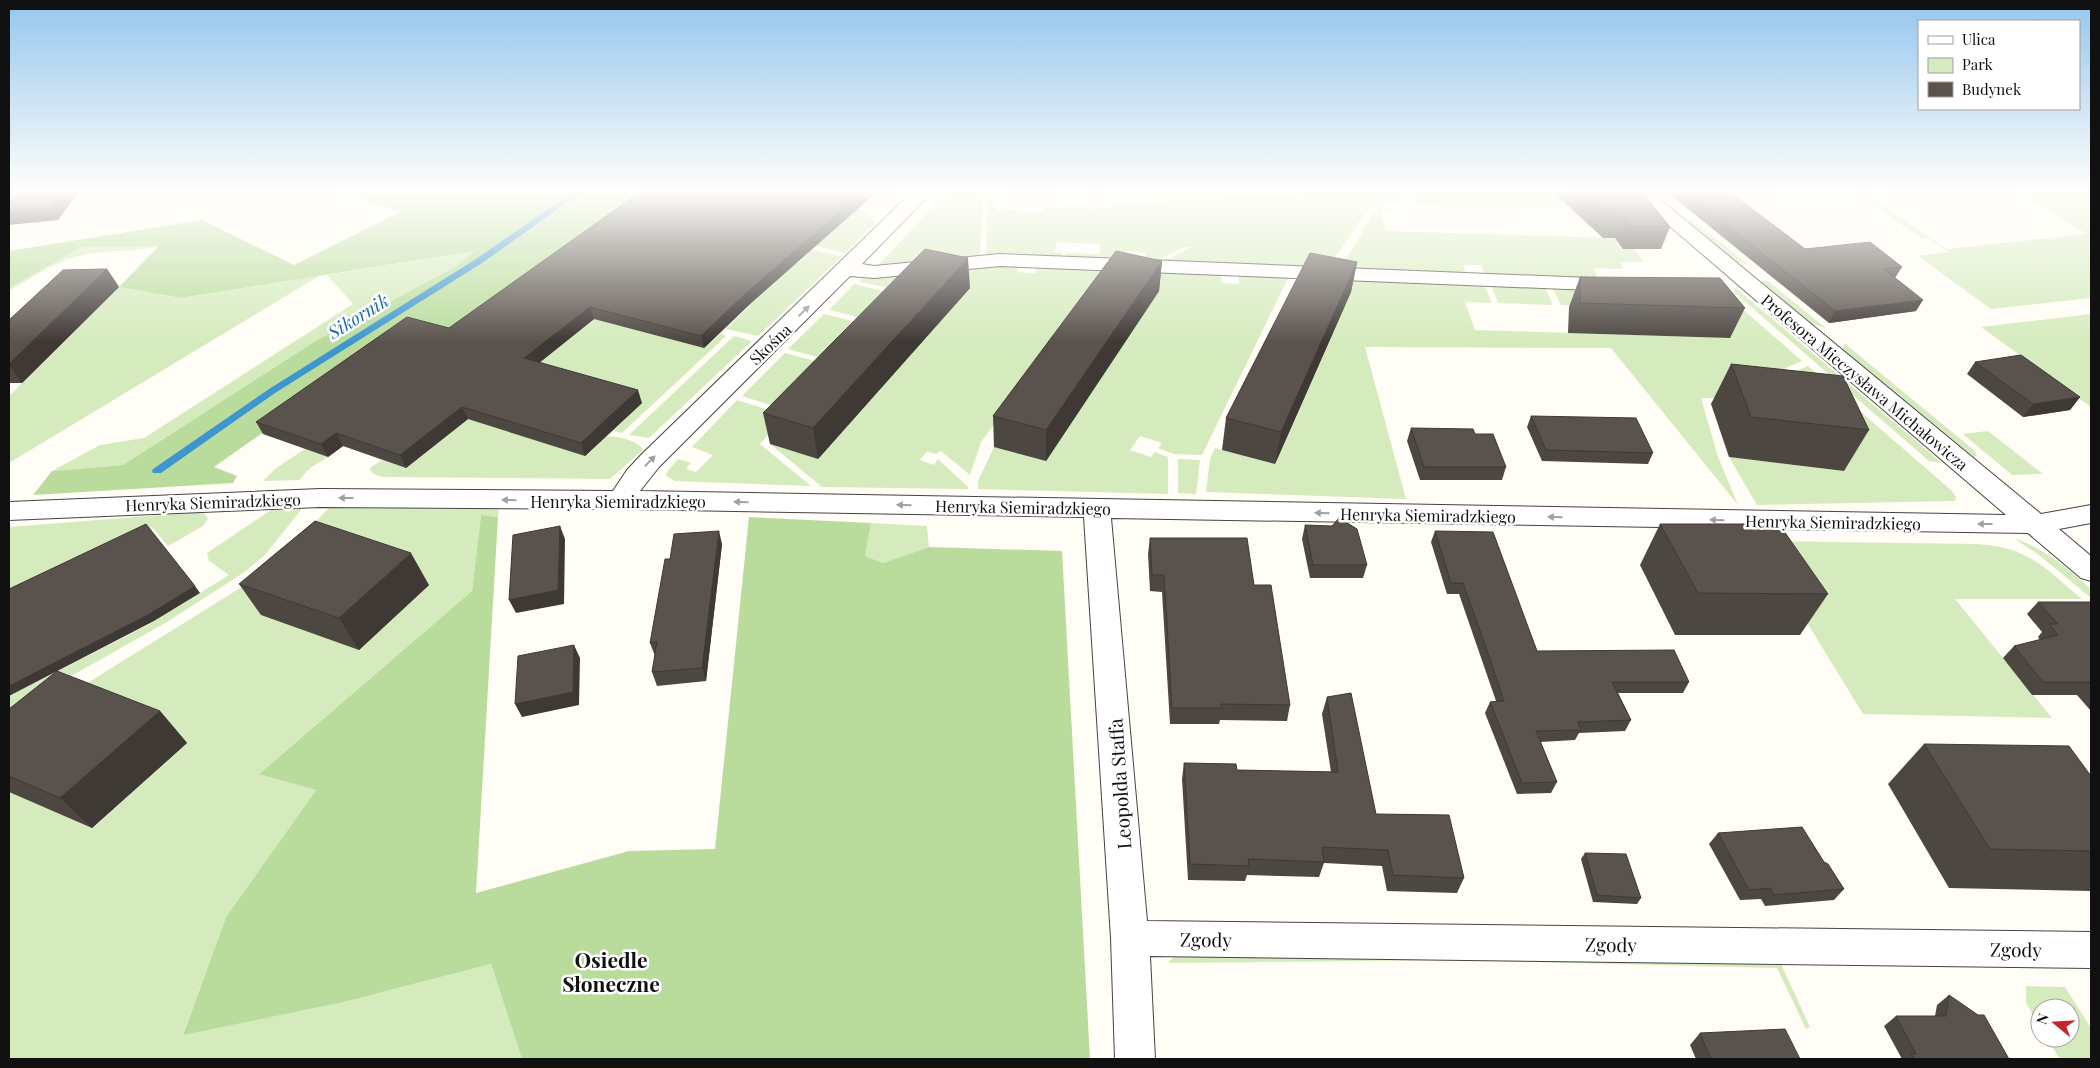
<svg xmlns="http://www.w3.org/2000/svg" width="2100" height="1068" viewBox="0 0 2100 1068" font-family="'Playfair Display',serif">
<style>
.green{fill:#d5ebbd}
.forest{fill:#b9dc9c}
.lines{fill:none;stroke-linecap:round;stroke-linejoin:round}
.stream{fill:#3f96cf;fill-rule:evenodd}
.minor-casing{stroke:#444;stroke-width:2}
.minor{fill:#fff;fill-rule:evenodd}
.wall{fill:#4d4742}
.shaded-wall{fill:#3f3936}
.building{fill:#5a524d;stroke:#3f3936}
.oneway{fill:#a0a0a0}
.labels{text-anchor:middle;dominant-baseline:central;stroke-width:5;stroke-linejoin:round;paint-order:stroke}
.street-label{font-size:16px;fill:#111;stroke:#fff}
.water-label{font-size:18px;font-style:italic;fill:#1768a6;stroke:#fff}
.near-street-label{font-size:19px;fill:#111;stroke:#fff}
.near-neighbourhood-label{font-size:21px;font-weight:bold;fill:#111;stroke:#fff}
</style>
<rect width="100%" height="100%" fill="#fffdf5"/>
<!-- green -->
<g class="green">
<path d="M839 192 876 222 845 253 816 246 836 228 743 249 798 263 812 250 842 256 758 336 726 329 750 306 692 291 704 348 721 333 726 336 622 433 613 431 642 403 606 437C615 435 640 441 643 450L610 479 382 477C376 475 372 475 370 468L382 460 406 468 715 223Z"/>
<path d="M983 192 980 253 976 256 878 266 945 193Z"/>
<path d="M988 192H993L996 211 1018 210 1019 213 1044 212V208L1085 206 1087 209 1111 208 1110 204 1320 192H1401L1405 203 1376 204 1369 207 1328 268 1163 262 1193 246C1175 246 1167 262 1145 261V252L1127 251V261L1066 258V253L1100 254V244L1057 242 1055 252 1062 253 1061 258 990 256 986 254Z"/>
<path d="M1449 192H1571L1578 203H1558L1560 209 1414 205 1410 193Z"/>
<path d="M1778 192H1860L1787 200Z"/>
<path d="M2018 192H2091V298L1991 309 1918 256 1948 252 1928 238H1921L1870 203 1878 202 1946 249 2087 234Z"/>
<path d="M1382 207 1403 210 1380 209 1386 231 1615 238 1623 249H1634L1644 262H1620L1623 269 1593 268 1598 279 1485 275 1481 265H1463L1466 274 1340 269 1377 208Z"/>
<path d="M1691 219 1749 265 1739 263 1688 223Z"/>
<path d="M160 246C133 253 105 249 79 256 54 262 31 278 9 291V288L82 247Z"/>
<path d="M476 251 457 266 317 340 123 465 52 471 100 445 144 438 353 304 327 275Z"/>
<path d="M989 265 1018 266 1017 272 1035 273 1036 267 1109 270 981 442 970 475 941 451 936 454 927 451 920 460 934 465 938 459 968 487V489L822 487 770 444 819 459 933 271Z"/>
<path d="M1118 271 1221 274V283L1239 284V275L1289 276 1202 455 1174 454 1158 448 1162 443 1140 436 1130 450 1151 457 1155 452 1168 457V494L978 489V481L994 447Z"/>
<path d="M923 272 904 291 860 282V279Z"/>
<path d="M319 276 9 463V396L119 287 181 298Z"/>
<path d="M1299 277 1484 284 1492 303 1465 302 1475 330 1729 338 1724 293 1802 361 1715 398H1701L1718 457 1738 505 1611 348 1365 347 1406 499 1206 492 1210 459 1215 448 1275 464 1302 287 1293 285Z"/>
<path d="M1768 281 1822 325 1826 328 1812 324 1760 282Z"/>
<path d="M854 284 900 295 875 321 829 310Z"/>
<path d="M1491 285 1545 287 1553 305 1498 303Z"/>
<path d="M1552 287 1605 290 1614 307 1561 305Z"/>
<path d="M1736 288 1942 463 1929 461 1735 293 1733 289Z"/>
<path d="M824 314 872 326 836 362 788 349Z"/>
<path d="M2091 314V407L1981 327Z"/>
<path d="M734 336 752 341 649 438 629 435Z"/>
<path d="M1844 343 1975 451 1977 456 1974 457 1843 350Z"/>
<path d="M785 353 833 366 790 411 742 396Z"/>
<path d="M1808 366 1952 491 1956 497 1955 501 1757 505 1729 457 1843 471 1710 403 1730 399Z"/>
<path d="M737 400 785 415 760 444 811 486 675 481 666 476 667 472 678 459 691 463 686 469 696 472 713 455 692 447Z"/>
<path d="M1988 431 2043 474 2012 475 1963 434Z"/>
<path d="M305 449 328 457 310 468 299 480 263 481 275 469Z"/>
<path d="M1178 459 1200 460 1196 494 1178 493Z"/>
<path d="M299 507 301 510 264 556 243 573 167 622 9 711V696L148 625 229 575 209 561 207 553 271 510Z"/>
<path d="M329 508 499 509 498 517 481 515 472 591 260 773 316 790 226 917 183 1034 344 1002 491 964 522 1059H9V792L93 828 187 743 68 695 245 585 301 536Z"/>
<path d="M200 512 205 514 208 519 203 526 168 546 152 527 9 596V527Z"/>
<path d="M871 523 927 526 929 547 883 563 865 556Z"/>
<path d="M2015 539C2045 548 2068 569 2091 589V598L2039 555Z"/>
<path d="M1757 541 1976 544C2029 547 2043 567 2082 599H1955L2052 718 1863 714Z"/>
<path d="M1446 952 1781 964 1810 1027 1806 1029 1777 968 1449 960 1168 963 1173 957Z"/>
<path d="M2026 986 2065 987 2091 1028V1059H2060L2046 1038H2070V1008H2040V1029L2026 1002Z"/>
</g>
<!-- forest -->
<g class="forest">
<path d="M338 192H655L449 339 412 328 214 467 237 476 233 483 33 495 52 471 123 465 317 340 457 266 475 251 181 298 119 287 159 246 82 247 9 288V251L202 220 294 265 400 212Z"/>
<path d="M481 515 498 517 476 893 629 851 715 849 749 517 871 523 865 556 883 563 929 547 1062 551 1090 1059H522L491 964 344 1002 183 1035 226 917 316 790 259 774 472 591Z"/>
</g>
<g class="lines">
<!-- stream -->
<path class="stream" d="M573 192H582L482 263 275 393 161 473H153L152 471 153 469 269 389 476 259Z"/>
<!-- minor casing -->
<g class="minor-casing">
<path id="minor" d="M912 192H932L862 264 874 266 1000 254 1615 279 1623 280 1626 285 1623 290 1615 291 1000 266 874 278 850 276 659 467 640 491 2006 515 1630 192H1651L2041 514 2091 505V523L2059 529 2091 556V581L2081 578 2028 533 1111 518 1147 921 2091 932V968L1150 956 1155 1059H1115L1111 938 1084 517 621 509 320 507 9 520V502L320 489 613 491 627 470 641 455Z"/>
</g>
<!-- minor -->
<use href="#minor" class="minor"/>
</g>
<!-- wall -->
<g class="wall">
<path d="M640 192 749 305 704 348 594 319 539 363 642 403 585 456 468 419 406 468 343 446 328 457 263 434 256 422 449 328Z"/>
<path d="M1553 192H1642L1670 227 1661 249H1623L1615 238H1603Z"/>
<path d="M1667 192H1730L1805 249 1902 267 1895 278 1916 311 1829 323Z"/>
<path d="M1162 261 1159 291 1046 461 994 447 993 416Z"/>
<path d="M1357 262 1351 292 1275 464 1222 450 1226 418Z"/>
<path d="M107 269 119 287 22 383H9V320Z"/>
<path d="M1580 277 1745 308 1730 338 1568 333 1569 307Z"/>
<path d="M970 288 818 459 770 444 763 413Z"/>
<path d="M1975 362 2080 397 2070 410 2023 417 1967 374Z"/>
<path d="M1731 364 1869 430 1844 471 1729 457 1711 404Z"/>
<path d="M1531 416 1653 453 1648 464 1542 461 1527 427Z"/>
<path d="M1411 428 1475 434 1506 467 1502 480H1420L1407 441Z"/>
<path d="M1660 524 1828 594 1800 635H1675L1640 565Z"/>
<path d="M1305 525 1367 565 1363 578H1310L1302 539Z"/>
<path d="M1435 531 1537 651 1689 682 1683 693H1618L1631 720 1625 731 1579 733 1575 740 1540 742 1557 782 1551 793 1517 794 1485 713 1490 702 1496 701 1459 594H1447L1431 542Z"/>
<path d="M1150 538 1254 585 1290 705 1287 721 1220 720 1219 724H1170L1162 592 1150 591 1148 554Z"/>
<path d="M722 544 706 681 657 686 652 672 655 656 650 643Z"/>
<path d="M239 584 429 585 359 650 261 615Z"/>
<path d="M2038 602H2091V711L2077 695H2032L2003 658 2014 646 2040 640 2038 637 2042 632 2027 614Z"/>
<path d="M1327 697 1376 814 1464 878 1457 893 1387 891 1382 866 1324 863 1319 877 1247 875 1245 881 1188 880 1182 779 1184 763 1237 770 1331 772 1322 714Z"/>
<path d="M9 709 160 711 187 743 92 828 9 792Z"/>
<path d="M1924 744 2091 776V891L1949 888 1888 784Z"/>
<path d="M1718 833 1824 862 1844 889 1834 900 1765 906 1761 899 1740 900 1709 844Z"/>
<path d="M1585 853 1641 898 1637 904 1593 902 1581 859Z"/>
<path d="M1949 995 2009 1059H1902L1884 1026 1896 1016H1935L1937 1005Z"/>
<path d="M1700 1033 1800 1059H1696L1690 1045Z"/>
</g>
<!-- shaded-wall -->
<g class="shaded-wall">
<path d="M63 192H79L58 220 9 225V212Z"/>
<path d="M862 192H877L749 305 704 348 701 336 746 293Z"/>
<path d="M968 258 970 288 818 459 813 428Z"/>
<path d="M1162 261 1159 291 1046 461V430Z"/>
<path d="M1357 262 1351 292 1275 464 1281 432Z"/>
<path d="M107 269 119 287 22 383 9 365V364Z"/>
<path d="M1923 300 1916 311 1829 323 1835 311Z"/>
<path d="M590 307 594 319 529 371 524 358Z"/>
<path d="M638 390 642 403 585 456 581 443Z"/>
<path d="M2080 397 2070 410 2023 417 2033 404Z"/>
<path d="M462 407 468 419 406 468 400 455Z"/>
<path d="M336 433 343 446 328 457 321 444Z"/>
<path d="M560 526 565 539 564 604 516 613 509 600Z"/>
<path d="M719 531 722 544 706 681 702 668Z"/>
<path d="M411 553 429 585 359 650 339 618Z"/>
<path d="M195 586 200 593 154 621 9 696V686Z"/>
<path d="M574 645 580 658 579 705 522 717 515 704Z"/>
<path d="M160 711 187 743 92 828 60 798Z"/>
</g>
<!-- building -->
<g class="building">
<path d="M10 192H63L50 208 9 212V193Z"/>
<path d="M640 192H862L746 293 701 336 590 307 524 358 638 390 581 443 462 407 400 455 336 433 321 444 256 422 407 317 449 328Z"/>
<path d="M1584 192H1642L1670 227H1631L1623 216H1612Z"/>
<path d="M1685 192H1730L1805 249 1870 242 1902 267 1884 269 1923 300 1835 311Z"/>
<path d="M925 249 968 258 813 428 763 413Z"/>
<path d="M1116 251 1162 261 1046 430 993 416Z"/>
<path d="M1310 253 1357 262 1281 432 1226 418Z"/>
<path d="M107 269 9 364V320L63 270Z"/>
<path d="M1580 277 1720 278 1745 308 1580 303Z"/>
<path d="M2021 355 2080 397 2033 404 1975 362Z"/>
<path d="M1731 364 1843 376 1869 430 1751 417Z"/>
<path d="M1531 416 1636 418 1653 453 1546 450Z"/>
<path d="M1411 428 1473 429 1475 434H1493L1506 467H1424Z"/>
<path d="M1339 518 1357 529 1367 565H1313L1305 525 1332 526Z"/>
<path d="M315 521 411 553 339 618 239 584Z"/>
<path d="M146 524 195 586 148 615 9 686V589Z"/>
<path d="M1660 524H1779L1828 594 1698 593Z"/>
<path d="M560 526 558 590 509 600 513 535Z"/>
<path d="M719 531 702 668 652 672 657 642 650 643 665 559H670L674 534Z"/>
<path d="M1435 531 1493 532 1537 651 1674 650 1689 682H1612L1631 720 1578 722 1581 730 1536 731 1557 782 1522 783 1490 702 1504 701 1482 636 1463 583H1451Z"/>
<path d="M1150 538H1247L1254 585H1271L1290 705 1221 704V708H1172L1164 575H1152Z"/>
<path d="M2038 602H2091V684L2089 682H2043L2014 646 2058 635 2049 624H2058Z"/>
<path d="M574 645 573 692 515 704 518 656Z"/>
<path d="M57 671 160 711 60 798 9 776V709Z"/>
<path d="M1351 693 1376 814 1449 815 1464 878 1393 875 1388 850 1322 847 1324 862 1248 859 1249 866 1190 864 1184 763 1236 764 1237 770 1338 772 1327 697Z"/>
<path d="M1924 744 2069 746 2091 776V851L1990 849Z"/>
<path d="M1802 827 1824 862 1828 864 1844 889 1774 895 1770 888 1749 890 1718 833Z"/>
<path d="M1585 853 1626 854 1641 898 1597 895Z"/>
<path d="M1949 995 1978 1015H1984L2009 1059H1914L1911 1054H1916L1896 1016H1946Z"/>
<path d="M1785 1029 1800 1059H1695H1711L1700 1033Z"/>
</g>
<!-- one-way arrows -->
<defs><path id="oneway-solid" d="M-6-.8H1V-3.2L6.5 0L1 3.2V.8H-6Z" transform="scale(1.25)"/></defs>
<g class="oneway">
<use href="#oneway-solid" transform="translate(804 311) rotate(-44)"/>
<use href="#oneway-solid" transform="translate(650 461) rotate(-46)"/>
<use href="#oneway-solid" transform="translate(346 498) rotate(-180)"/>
<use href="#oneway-solid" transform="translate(509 500) rotate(-179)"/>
<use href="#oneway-solid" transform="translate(741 502) rotate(-179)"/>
<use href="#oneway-solid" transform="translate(904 505) rotate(-179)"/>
<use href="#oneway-solid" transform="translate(1322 513) rotate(-179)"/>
<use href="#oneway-solid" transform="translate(1555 517) rotate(-179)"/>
<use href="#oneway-solid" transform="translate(1717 520) rotate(-179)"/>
<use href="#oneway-solid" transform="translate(1985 524) rotate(-180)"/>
</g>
<!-- sky -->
<linearGradient id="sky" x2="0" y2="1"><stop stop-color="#95c6ee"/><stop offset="0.56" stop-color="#fffefa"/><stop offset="1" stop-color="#fffefa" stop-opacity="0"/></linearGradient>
<rect width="2100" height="342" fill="url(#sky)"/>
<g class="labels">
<!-- street labels -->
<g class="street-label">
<text transform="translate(770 344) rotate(-44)">Skośna</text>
<text transform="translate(1865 382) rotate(40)">Profesora Mieczysława Michałowicza</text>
<text x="618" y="501">Henryka Siemiradzkiego</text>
<text transform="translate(213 502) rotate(-2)">Henryka Siemiradzkiego</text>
<text transform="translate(1023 507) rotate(1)">Henryka Siemiradzkiego</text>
<text transform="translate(1428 515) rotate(1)">Henryka Siemiradzkiego</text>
<text transform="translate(1833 522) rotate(1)">Henryka Siemiradzkiego</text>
</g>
<!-- water labels -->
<g class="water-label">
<text transform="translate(358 316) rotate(-32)">Sikornik</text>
</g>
<!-- near-street labels -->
<g class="near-street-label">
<text transform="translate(1119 784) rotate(-94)">Leopolda Staffa</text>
<text transform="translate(1206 939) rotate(1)">Zgody</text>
<text transform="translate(1611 944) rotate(1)">Zgody</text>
<text transform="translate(2016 949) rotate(1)">Zgody</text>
</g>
<!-- near-neighbourhood labels -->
<g class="near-neighbourhood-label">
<text x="611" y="959">Osiedle<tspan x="611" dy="24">Słoneczne</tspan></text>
</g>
</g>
<!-- border -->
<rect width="2100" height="1068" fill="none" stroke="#111111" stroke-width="20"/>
<!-- legend -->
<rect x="1918" y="20" width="162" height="90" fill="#ffffff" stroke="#a0a0a0"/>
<rect x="1928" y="36" width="25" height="8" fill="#ffffff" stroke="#a0a0a0"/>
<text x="1962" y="45" font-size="15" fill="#111111">Ulica</text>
<rect x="1928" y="58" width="25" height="15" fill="#d5ebbd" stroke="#a0a0a0"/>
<text x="1962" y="70" font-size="15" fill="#111111">Park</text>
<rect x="1928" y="82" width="25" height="15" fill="#5a524d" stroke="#a0a0a0"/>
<text x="1962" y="95" font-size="15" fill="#111111">Budynek</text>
<!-- north arrow -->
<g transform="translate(2055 1023) rotate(288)"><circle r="24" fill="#ffffff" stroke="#a0a0a0"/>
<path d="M0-4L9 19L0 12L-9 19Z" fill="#c4262e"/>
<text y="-8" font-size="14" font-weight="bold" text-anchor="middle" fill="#111111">N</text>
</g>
</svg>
